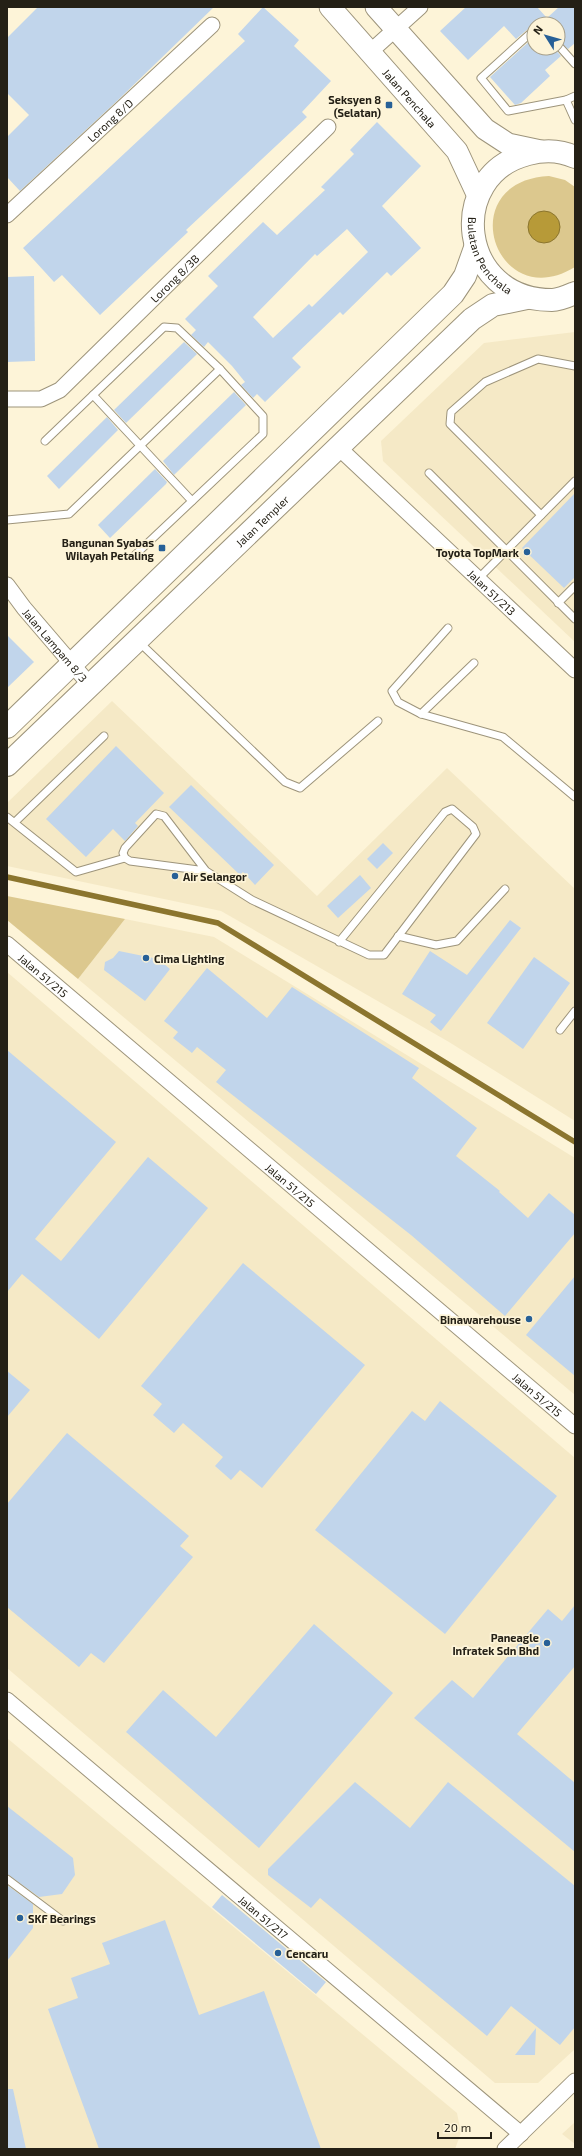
<svg xmlns="http://www.w3.org/2000/svg" width="582" height="2156" viewBox="0 0 582 2156" font-family="'Exo 2',sans-serif">
<style>
.built{fill:#f5e9c6}
.green{fill:#dcc88e;fill-rule:evenodd}
.water{fill:#b79a38;stroke:#8b752e}
.lines{fill:none;stroke-linecap:round;stroke-linejoin:round}
.stream{stroke:#8b752e;stroke-width:5.5}
.building{fill:#c1d5eb;fill-rule:evenodd}
.service-casing{stroke:#9d947b;stroke-width:9}
.minor-casing{stroke:#9d947b;stroke-width:17}
.secondary-casing{stroke:#9d947b;stroke-width:23}
.primary-casing{stroke:#9d947b;stroke-width:24}
.service{stroke:#fff;stroke-width:7}
.minor{stroke:#fff;stroke-width:15}
.secondary{stroke:#fff;stroke-width:21}
.primary{stroke:#fff;stroke-width:22}
.poi-dot{fill:#276097;stroke:#fdf4d8;stroke-width:1.5}
.labels{text-anchor:middle;dominant-baseline:central;stroke-width:3.5;stroke-linejoin:round;paint-order:stroke}
.street-label{font-size:11px;fill:#242016;stroke:#fdf4d8}
.poi-label{font-size:11px;font-weight:bold;fill:#242016;stroke:#fdf4d8;text-anchor:end}
</style>
<rect width="100%" height="100%" fill="#fdf4d8"/>
<!-- built -->
<g class="built">
<path d="M575 332V642L383 461 381 441 484 343Z"/>
<path d="M112 701 317 896 447 768 575 889V1121L449 1042 221 911 7 866V803Z"/>
<path d="M125 919 214 937 575 1158V1395L78 979Z"/>
<path d="M7 972 575 1458V2049L538 2083H495L7 1668Z"/>
<path d="M7 1738 457 2113 461 2133 455 2149H7Z"/>
<path d="M575 2122V2144L562 2134Z"/>
</g>
<!-- green -->
<g class="green">
<path d="M549 176 565 180 575 187V267C495 316 451 181 549 176ZM541 212C552 212 559 219 559 230L544 243 534 240 528 225 532 217Z"/>
<path d="M7 896 125 919 78 979 7 920Z"/>
</g>
<!-- water -->
<circle class="water" cx="544" cy="227" r="16"/>
<g class="lines">
<!-- stream -->
<path class="stream" d="M7 877 218 923 575 1142"/>
</g>
<!-- building -->
<g class="building">
<path d="M38 7H214L117 101 20 191 7 177V137L29 115 7 93V38Z"/>
<path d="M263 7 299 40 294 46 331 81 302 112 307 117 186 230 188 232 100 315 62 275 54 282 23 248 245 41 238 34Z"/>
<path d="M466 7H537L547 18 559 7H575V43L568 49 558 40V24H534L516 39 504 26 468 60 440 31Z"/>
<path d="M534 37V48H554L561 56 545 70 550 76 521 103 515 105 490 77Z"/>
<path d="M377 122 421 166 382 206 421 248 391 276 387 272 343 315 340 312 292 358 301 367 265 402 257 394 253 398 241 385 245 382 232 366 208 342 204 347 191 335 196 330 185 319 218 286 208 276 263 222 277 235 325 190 321 187 354 154 350 150ZM347 229 368 252 312 307 309 304 273 338 253 317 315 254 317 256Z"/>
<path d="M34 276 35 361 7 362V277Z"/>
<path d="M184 342 197 354 126 423 114 410Z"/>
<path d="M234 392 246 405 174 475 163 461Z"/>
<path d="M107 417 118 430 59 489 47 476Z"/>
<path d="M155 469 167 482 166 484 110 538 98 525Z"/>
<path d="M575 493V577L564 588 522 548Z"/>
<path d="M7 635 34 662 7 688Z"/>
<path d="M116 746 164 793 135 823 138 826 125 841 113 829 86 857 46 819Z"/>
<path d="M191 785 274 865 255 885 243 872 240 875 169 807Z"/>
<path d="M383 843 393 853 377 869 367 859Z"/>
<path d="M360 875 371 888 338 918 327 906Z"/>
<path d="M510 920 521 928 441 1031 430 1022 436 1015 402 994 430 951 467 975Z"/>
<path d="M119 951 158 959 170 969 145 1001 104 970 105 962 113 958Z"/>
<path d="M534 957 570 983 523 1049 487 1023Z"/>
<path d="M207 968 267 1018 292 987 419 1068 412 1078 477 1128 456 1156 500 1191 499 1192 528 1218 549 1193 575 1215V1233L505 1316 411 1235 216 1082 226 1070 197 1047 192 1053 173 1038 178 1032 164 1021Z"/>
<path d="M7 1050 116 1142 35 1239 61 1261 148 1157 208 1208 99 1339 22 1274 7 1292Z"/>
<path d="M243 1263 365 1365 262 1488 240 1470 231 1480 215 1466 223 1457 183 1423 174 1433 153 1415 162 1404 141 1386Z"/>
<path d="M575 1276V1376L526 1335Z"/>
<path d="M7 1371 30 1390 7 1417Z"/>
<path d="M440 1401 557 1496 445 1634 315 1530 412 1411 425 1421Z"/>
<path d="M67 1433 189 1536 180 1546 193 1557 104 1663 91 1653 79 1667 7 1607V1504Z"/>
<path d="M575 1605V1666L517 1734 575 1783V1852L414 1718 452 1680 473 1698 548 1609 562 1621Z"/>
<path d="M314 1624 393 1693 259 1848 126 1732 163 1690 216 1737Z"/>
<path d="M355 1782 410 1828 448 1782 575 1886V2027L560 2045 511 2006 487 2036 320 1898 311 1908 268 1875V1869Z"/>
<path d="M7 1806 73 1858 75 1875 62 1894 39 1897 7 1874Z"/>
<path d="M7 1885 33 1904V1928L7 1961Z"/>
<path d="M222 1895 326 1982 316 1994 212 1907Z"/>
<path d="M165 1920 199 2015 264 1991 321 2149H99L48 2009 78 1998 71 1978 110 1964 102 1943Z"/>
<path d="M536 2028 535 2055H515Z"/>
<path d="M7 2089H13L26 2149H7Z"/>
</g>
<g class="lines">
<!-- service casing -->
<g class="service-casing">
<g id="service">
<path d="M534 30 481 78 508 111 566 100 575 96"/>
<path d="M558 45 575 64"/>
<path d="M566 100 575 120"/>
<path d="M93 395 192 501"/>
<path d="M45 441 164 327 177 328 220 369 263 416V434L134 556"/>
<path d="M429 473 575 619"/>
<path d="M541 515 450 424 451 412 485 382 538 359 575 366"/>
<path d="M7 520 69 514 220 369"/>
<path d="M478 579 575 481"/>
<path d="M558 603 575 586"/>
<path d="M448 628 392 691 398 702 421 714 503 737 575 797"/>
<path d="M139 642 285 782 300 788 378 721"/>
<path d="M421 714 474 663"/>
<path d="M7 817 76 872 125 858"/>
<path d="M15 822 104 736"/>
<path d="M206 871 130 861 125 858 123 853 125 848 156 814 164 816 206 871 252 900 369 955H384L476 834 473 827 452 809 445 812 339 942"/>
<path d="M398 936 436 945 457 941 505 889"/>
<path d="M560 1030 575 1011"/>
<path d="M7 1879 63 1921"/>
</g>
</g>
<!-- minor casing -->
<g class="minor-casing">
<g id="minor">
<path d="M370 52 420 7"/>
<path id="s1" d="M7 215 212 25"/>
<path id="s2" d="M7 399H41L60 390 328 127"/>
<path id="s3" d="M339 448 575 670"/>
<path id="s4" d="M7 585 24 608 90 685"/>
<path id="s5" d="M7 944 575 1426"/>
<path id="s6" d="M7 1700 521 2134"/>
<path d="M505 2149 575 2081"/>
</g>
</g>
<!-- secondary casing -->
<g class="secondary-casing">
<g id="secondary">
<path id="s7" d="M330 7 457 151 478 196"/>
<path d="M376 7 485 129 508 144 541 151"/>
</g>
</g>
<!-- primary casing -->
<g class="primary-casing">
<g id="primary">
<path id="s8" d="M575 157C560 150 543 150 528 154 445 175 458 300 552 300 559 300 568 296 575 293"/>
<path d="M7 727 453 294 465 276 475 248"/>
<path id="s9" d="M7 765 472 319 493 305 527 298"/>
</g>
</g>
<!-- service -->
<use href="#service" class="service"/>
<!-- minor -->
<use href="#minor" class="minor"/>
<!-- secondary -->
<use href="#secondary" class="secondary"/>
<!-- primary -->
<use href="#primary" class="primary"/>
</g>
<!-- markers -->
<g class="poi-dot">
<rect x="385" y="101" width="8" height="8" rx="2"/>
<rect x="158" y="544" width="8" height="8" rx="2"/>
<circle cx="527" cy="552" r="4"/>
<circle cx="175" cy="876" r="4"/>
<circle cx="146" cy="958" r="4"/>
<circle cx="529" cy="1319" r="4"/>
<circle cx="547" cy="1643" r="4"/>
<circle cx="20" cy="1918" r="4"/>
<circle cx="278" cy="1953" r="4"/>
</g>
<g class="labels">
<!-- street labels -->
<g class="street-label">
<text stroke="none"><textPath href="#s7" startOffset="121">Jalan Penchala</textPath></text>
<text stroke="none"><textPath href="#s1" startOffset="140">Lorong 8/D</textPath></text>
<text stroke="none"><textPath href="#s8" startOffset="181">Bulatan Penchala</textPath></text>
<text stroke="none"><textPath href="#s2" startOffset="215">Lorong 8/3B</textPath></text>
<text stroke="none"><textPath href="#s9" startOffset="353">Jalan Templer</textPath></text>
<text stroke="none"><textPath href="#s3" startOffset="210">Jalan 51/213</textPath></text>
<text stroke="none"><textPath href="#s4" startOffset="77">Jalan Lampam 8/3</textPath></text>
<text stroke="none"><textPath href="#s5" startOffset="48">Jalan 51/215</textPath></text>
<text stroke="none"><textPath href="#s5" startOffset="372">Jalan 51/215</textPath></text>
<text stroke="none"><textPath href="#s5" startOffset="696">Jalan 51/215</textPath></text>
<text stroke="none"><textPath href="#s6" startOffset="336">Jalan 51/217</textPath></text>
</g>
<!-- poi labels -->
<g class="poi-label">
<text x="381" y="99">Seksyen 8<tspan x="381" dy="13">(Selatan)</tspan></text>
<text x="154" y="542">Bangunan Syabas<tspan x="154" dy="13">Wilayah Petaling</tspan></text>
<text x="519" y="552">Toyota TopMark</text>
<text x="183" y="876" text-anchor="start">Air Selangor</text>
<text x="154" y="958" text-anchor="start">Cima Lighting</text>
<text x="521" y="1319">Binawarehouse</text>
<text x="539" y="1637">Paneagle<tspan x="539" dy="13">Infratek Sdn Bhd</tspan></text>
<text x="28" y="1918" text-anchor="start">SKF Bearings</text>
<text x="286" y="1953" text-anchor="start">Cencaru</text>
</g>
</g>
<!-- border -->
<rect width="582" height="2156" fill="none" stroke="#242016" stroke-width="16"/>
<!-- north arrow -->
<g transform="translate(546 36) rotate(307)"><circle r="19" fill="#fdf4d8" stroke="#a69f8a"/>
<path d="M0-3L7 15L0 10L-7 15Z" fill="#276097"/>
<text y="-6" font-size="11" font-weight="bold" text-anchor="middle" fill="#242016">N</text>
</g>
<!-- scale -->
<path d="M438 2132v6h53v-6" fill="none" stroke="#242016" stroke-width="2"/>
<text x="444" y="2132" font-size="12" fill="#242016" stroke="#fdf4d8" stroke-width="3" paint-order="stroke">20 m</text>
</svg>
